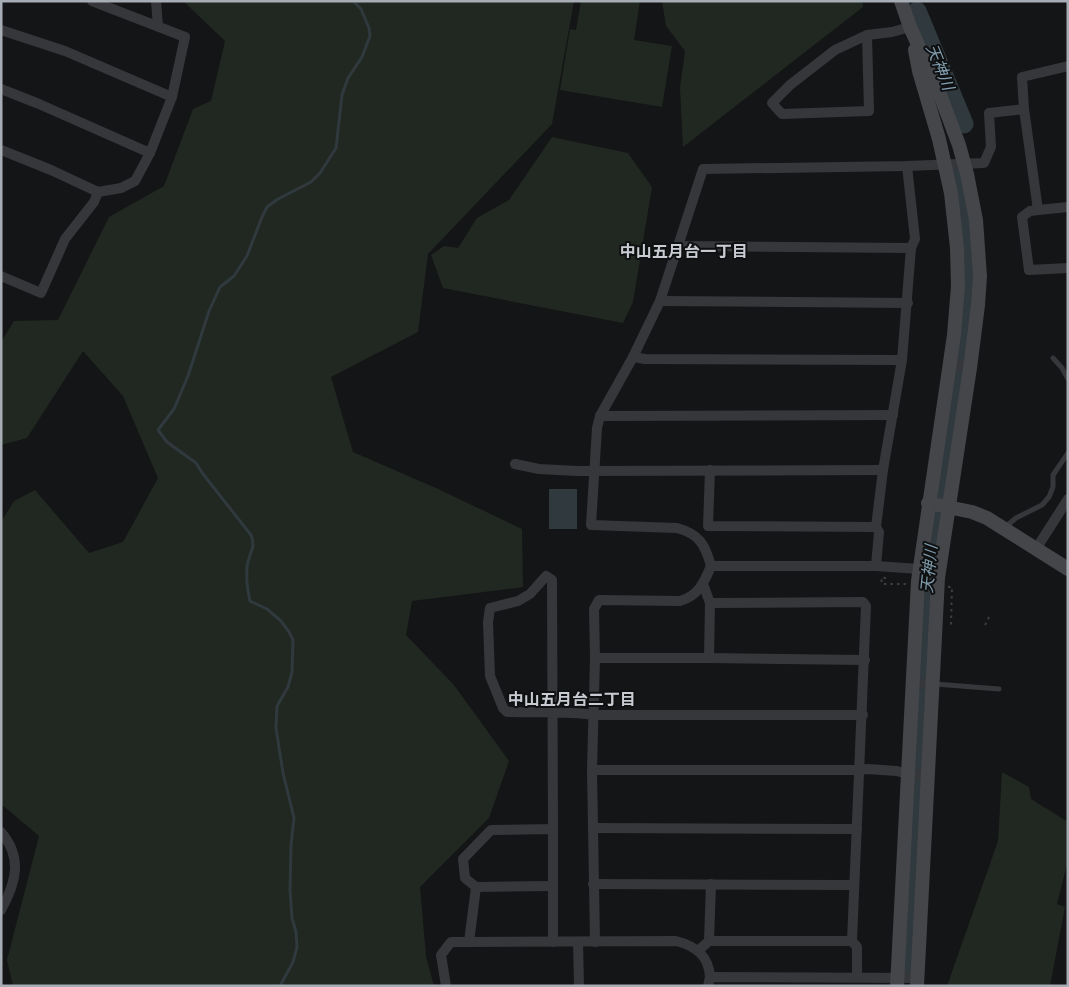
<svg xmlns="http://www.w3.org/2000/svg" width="1069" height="987" viewBox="0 0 1069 987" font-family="'Fira Sans Condensed','Noto Sans JP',sans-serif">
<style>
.green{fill:#212821}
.water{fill:#2f393e}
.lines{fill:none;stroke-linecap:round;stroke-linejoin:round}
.stream{stroke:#2f393e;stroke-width:3}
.river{stroke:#2f393e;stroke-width:19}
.path{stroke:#3c3e42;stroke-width:2;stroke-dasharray:2.5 4;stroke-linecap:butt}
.lane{stroke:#36373b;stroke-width:5}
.street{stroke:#36373b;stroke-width:10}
.secondary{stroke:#44464a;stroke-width:14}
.labels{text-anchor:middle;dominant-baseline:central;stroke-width:4;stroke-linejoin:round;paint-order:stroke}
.water-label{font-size:16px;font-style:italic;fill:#819eae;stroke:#0f1011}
.neighbourhood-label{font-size:16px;font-weight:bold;fill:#c8ccd2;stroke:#0f1011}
</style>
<rect width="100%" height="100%" fill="#141516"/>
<!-- green -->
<g class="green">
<path d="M183 1H574L552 124 428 254 418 332 331 377 353 452 436 488 522 529 523 587 412 601 406 635 454 685 509 761 489 818 420 887 426 956 434 986H13L7 960 39 836 1 804V522L14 501 35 490 89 553 123 542 158 478 123 396 83 351 27 438 1 445V342L14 321 58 320 109 217 164 186 193 109 211 101 225 41Z"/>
<path d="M581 1H640L634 40 672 46 662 107 560 90 570 29 576 30Z"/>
<path d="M662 1H862L863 7 683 147 680 88 685 51 666 26Z"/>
<path d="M552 137 628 153 652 187 633 302 623 323 443 288 431 255 444 246 458 248 477 218 509 200Z"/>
<path d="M1002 772 1029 787 1031 799 1068 822V860L1057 904 1065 907 1050 986H947L998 841Z"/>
</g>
<!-- water -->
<rect class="water" x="549" y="489" width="28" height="40"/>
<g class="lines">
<!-- stream -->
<path class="stream" d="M280 986 293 962 297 947 296 932 292 918 290 890 291 845 294 818 283 773 276 728 277 706 288 687 292 672 293 640 289 632 281 621 267 609 250 601C248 592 246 579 247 569 247 555 257 549 251 535L203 474 196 463 167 442 158 430 174 409 188 376 209 311 220 287 234 276 247 256 262 217 267 207 278 199 311 182 320 173 336 148 342 95 348 78 362 57 370 36 369 28 361 9 353 1"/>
<!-- river -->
<g class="river">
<path d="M917 11 964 124"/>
<path d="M908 967 927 578 964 344 967 310 968 245 957 174"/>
</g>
<!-- path -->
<g class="path">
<path d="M886 578H881L882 584H906"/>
<path d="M948 587H952L951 625"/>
<path d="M985 625 989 617"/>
</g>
<!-- lane -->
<g class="lane">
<path d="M1053 358 1062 368 1068 379"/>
<path d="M1004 528 1016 518 1042 505 1049 497 1053 487V475L1068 453"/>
<path d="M935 684 999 689"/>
</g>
<!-- street -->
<g class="street">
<path d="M156 1 158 26"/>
<path d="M1 30 65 51 172 97"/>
<path d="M867 35 835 50 790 85 772 103 782 114 869 111 867 35 892 32 910 27"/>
<path d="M1068 66 1022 77 1024 109 1038 210 1030 211 1022 217 1029 270 1068 268"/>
<path d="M1 89 39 104 150 153"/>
<path d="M1 150 51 170 98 192 121 188 135 181 150 153 172 97 185 37 92 1"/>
<path d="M1038 210 1068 207"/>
<path d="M678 246 911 248"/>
<path d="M1 276 41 293 65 239 94 202 98 192"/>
<path d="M660 301 908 303"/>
<path d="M633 357 645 359 902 360"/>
<path d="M949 363 970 368"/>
<path d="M600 416 893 415"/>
<path d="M515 464 539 469 577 471 883 470"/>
<path d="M710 470 708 526 876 527"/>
<path d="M1036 549 1068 499"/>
<path d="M711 566C705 544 699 534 677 528L591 525 597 428 600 416 633 357 660 301 703 169 907 166 984 163 991 147 989 113 1024 109"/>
<path d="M876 566 879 532 876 527 883 470 902 360 911 248 915 239 907 166"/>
<path d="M703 584 710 603 709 658"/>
<path d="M710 603 863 602 866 606 852 941 857 947V977"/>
<path d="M595 658H709L865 660"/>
<path d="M912 683 932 684"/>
<path d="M592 770H859L867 769 897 771 907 774 928 775"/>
<path d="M593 828 857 829"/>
<path d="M553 829 552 580 546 576 530 594 518 601 490 608 488 622 490 676 503 708 507 712H512C539 713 567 711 593 715H863"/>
<path d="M1 832C23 858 16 883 1 910"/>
<path d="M593 884 854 885"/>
<path d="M476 887 553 886"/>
<path d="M709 941 711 884"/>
<path d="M469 942 676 941C696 946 709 956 710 977"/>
<path d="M578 942 579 986"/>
<path d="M595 942 592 770 595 658 594 609 599 600 680 601C698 596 704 583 711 566H876L919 569"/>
<path d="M699 950 709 941H852"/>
<path d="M446 986 441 955 451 942H469L476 887 465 878 463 859 491 830 553 829V942"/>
<path d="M708 986 710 977 917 978"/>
</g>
<!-- secondary -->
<g class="secondary">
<path d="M901 1 910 27 936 84 959 145 967 174 976 220 980 276 978 305 970 368 938 578 917 986"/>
<path d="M928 503 972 512 987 518 1068 569"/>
<path d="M897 986 918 581 954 335 958 286 957 248 951 193 939 139 919 71 915 50"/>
</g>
</g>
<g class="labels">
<!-- water labels -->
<g class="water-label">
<text transform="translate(940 67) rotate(68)">天神川</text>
<text transform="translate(929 569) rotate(-84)">天神川</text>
</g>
<!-- neighbourhood labels -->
<g class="neighbourhood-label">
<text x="684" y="251">中山五月台一丁目</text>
<text x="572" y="699">中山五月台二丁目</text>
</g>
</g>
<!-- border -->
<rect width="1069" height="987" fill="none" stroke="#a7adb5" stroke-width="5"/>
</svg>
